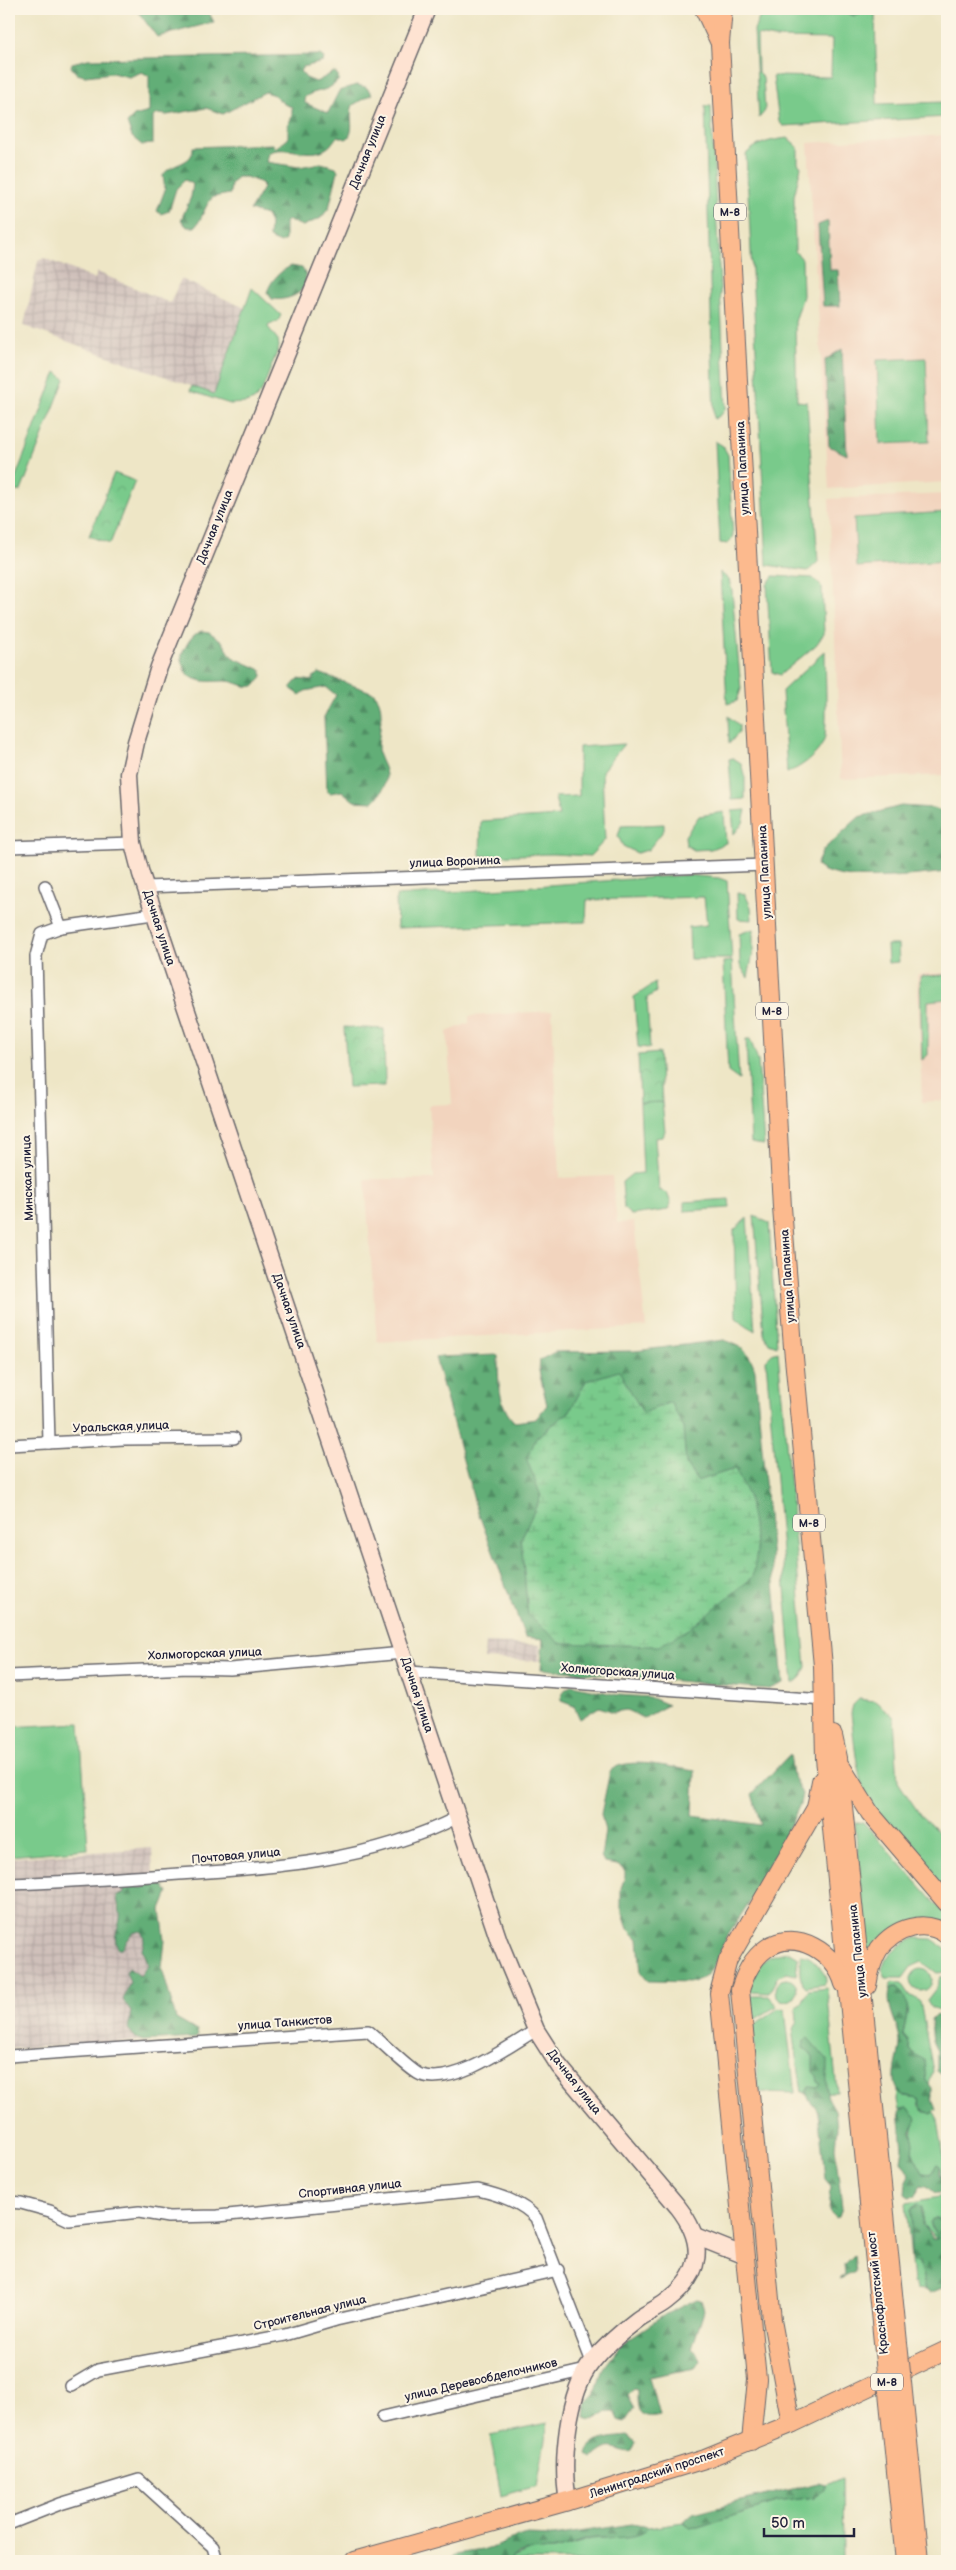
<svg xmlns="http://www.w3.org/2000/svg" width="956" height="2570" viewBox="0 0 956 2570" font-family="'Balsamiq Sans',sans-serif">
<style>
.built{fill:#f2d4be}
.industrial{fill:url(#industrial-grid)}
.green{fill:#79ca8b;stroke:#4e7663}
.forest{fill:url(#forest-firs);stroke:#426859;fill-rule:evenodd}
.wetland{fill:url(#wetland-marsh);stroke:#4e7663}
.park{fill:url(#park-crowns);stroke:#4e7663}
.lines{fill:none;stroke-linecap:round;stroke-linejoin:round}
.street-casing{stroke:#69676c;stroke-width:14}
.secondary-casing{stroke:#69676c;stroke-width:19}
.primary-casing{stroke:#69676c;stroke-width:20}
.street{stroke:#fff;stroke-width:11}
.secondary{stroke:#fee3d2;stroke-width:16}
.primary{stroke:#fcba8e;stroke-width:18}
.primary-bridge-casing{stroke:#69676c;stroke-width:20;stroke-linecap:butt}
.primary-bridge{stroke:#fcba8e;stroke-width:18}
.labels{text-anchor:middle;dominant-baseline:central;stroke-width:4;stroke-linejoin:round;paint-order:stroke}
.shield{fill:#fcf5e5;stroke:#63616e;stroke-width:1}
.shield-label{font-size:11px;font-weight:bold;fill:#22223b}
.street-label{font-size:12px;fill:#22223b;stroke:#fcf5e5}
</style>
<defs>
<pattern id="industrial-grid" width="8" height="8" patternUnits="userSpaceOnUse" patternTransform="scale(1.25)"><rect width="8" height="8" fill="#cfc0ba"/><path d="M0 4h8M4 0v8" fill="none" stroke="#b1a5a1"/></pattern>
<pattern id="forest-firs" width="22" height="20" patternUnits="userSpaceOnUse" patternTransform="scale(1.25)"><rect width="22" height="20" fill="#62ae77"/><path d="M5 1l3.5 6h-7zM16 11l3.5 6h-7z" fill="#508d63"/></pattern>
<pattern id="wetland-marsh" width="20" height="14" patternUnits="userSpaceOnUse" patternTransform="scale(1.25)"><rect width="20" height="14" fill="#79ca8b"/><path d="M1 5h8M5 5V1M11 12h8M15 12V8" fill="none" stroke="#68ad79"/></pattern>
<pattern id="park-crowns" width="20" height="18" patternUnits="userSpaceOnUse" patternTransform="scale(1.25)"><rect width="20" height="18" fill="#79ca8b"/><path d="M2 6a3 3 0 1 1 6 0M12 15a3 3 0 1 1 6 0" fill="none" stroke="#68ad79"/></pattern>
</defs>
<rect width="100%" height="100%" fill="#fcf5e5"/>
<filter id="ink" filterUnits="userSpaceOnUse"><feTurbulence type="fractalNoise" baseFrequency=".02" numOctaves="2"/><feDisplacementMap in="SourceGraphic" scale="10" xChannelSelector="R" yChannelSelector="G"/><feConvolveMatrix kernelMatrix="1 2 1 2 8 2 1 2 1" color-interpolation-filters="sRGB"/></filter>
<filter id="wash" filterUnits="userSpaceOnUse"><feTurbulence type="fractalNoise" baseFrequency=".0096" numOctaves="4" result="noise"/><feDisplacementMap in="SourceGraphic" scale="20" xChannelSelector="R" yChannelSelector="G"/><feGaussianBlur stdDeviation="1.12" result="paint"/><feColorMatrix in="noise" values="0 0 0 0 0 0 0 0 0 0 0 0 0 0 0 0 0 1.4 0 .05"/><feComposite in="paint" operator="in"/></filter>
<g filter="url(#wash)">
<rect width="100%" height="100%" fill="#eee6c6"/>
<!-- built -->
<g class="built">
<path d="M947 135V482L829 489 808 143Z"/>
<path d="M947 494V775L841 779 829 499Z"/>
<path d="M947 973V1100L922 1102 917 974Z"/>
<path d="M552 1011 560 1178 612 1176 617 1223 634 1222 646 1327 377 1342 365 1179H434L429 1105 452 1104 447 1032 469 1023V1016Z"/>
</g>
<!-- industrial -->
<g class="industrial">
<path d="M44 258 95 279 97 272 170 303 181 279 245 308 214 394 24 326 38 261Z"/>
<path d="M485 1643 540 1645 539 1661 484 1659Z"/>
<path d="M152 1848 159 2040 9 2049V1858Z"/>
</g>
<!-- green -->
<g class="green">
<path d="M763 9H803C815 29 829 8 842 11 849 13 854 13 861 13L862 9H875L877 104 947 102V117L783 126 779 122 773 76 831 77 832 39 774 38 757 35 758 72 763 77 765 111 759 118 754 30Z"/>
<path d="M705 106H711L726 408 721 415 714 419Z"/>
<path d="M788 138 798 147V163L801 167 794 196 795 251 802 259 803 296 795 322 797 401 807 402 818 562 808 571 767 565 746 154C758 142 772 140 788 138Z"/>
<path d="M252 288 281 315 278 321 269 324 268 327 278 340 279 347 261 393 254 400 246 403 230 404 190 391 192 386 214 394Z"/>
<path d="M926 358 929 442 880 444 877 360Z"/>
<path d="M56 372 65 379 21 491 10 492Z"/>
<path d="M715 441 723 446 728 455 733 536 728 544 720 543Z"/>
<path d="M947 512V561L857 567 854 518Z"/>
<path d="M720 572 729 580 732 591 741 689 737 701 727 704Z"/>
<path d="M773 576 813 578 822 587 824 634 816 645 780 675 772 672 767 585Z"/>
<path d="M825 651C825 667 828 730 824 740 819 755 801 767 787 773L782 691Z"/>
<path d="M728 716 739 725V732L729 744Z"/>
<path d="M624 744 602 771 605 840 590 856 553 854 480 856 481 821 559 816 555 797 579 796V747Z"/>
<path d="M733 758 741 763 745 778V799L732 800 729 759Z"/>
<path d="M746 810 743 823 734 834 732 811Z"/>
<path d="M724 812 726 843 711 849 694 850 686 845 685 836 699 816Z"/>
<path d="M664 824V830L648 850 637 853 623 846 618 836 621 826Z"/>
<path d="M686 875 719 878 727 881 732 959H690L689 927 707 925 704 897 587 900 586 922 397 928 396 896Z"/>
<path d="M737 893 745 894 751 907 752 920 738 919Z"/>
<path d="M753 929V953L748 978 740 965 739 934Z"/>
<path d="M887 945H898L899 962 888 963Z"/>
<path d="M732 961 739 1080 728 1072 723 962Z"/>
<path d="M947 975V999L928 1001V1055L922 1060 920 976Z"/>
<path d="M655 983 656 992 647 998 650 1048 638 1047 634 997Z"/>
<path d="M746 1039H750L758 1060 764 1145 751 1143Z"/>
<path d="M662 1102 665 1131 662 1137 655 1138 659 1190 667 1193 671 1203 668 1210 631 1215 624 1209 622 1182 632 1174 643 1173 640 1103Z"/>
<path d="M729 1199 730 1208 684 1211V1202Z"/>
<path d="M754 1216 769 1223 777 1346 769 1343 764 1334Z"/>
<path d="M747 1218 755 1331 736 1318 734 1230Z"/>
<path d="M778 1352 806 1667 801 1677 793 1684 766 1360 772 1354Z"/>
<path d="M859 1699 875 1701 894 1717 898 1782 921 1816 947 1840V1892C925 1866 873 1816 863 1786 855 1763 854 1737 851 1713L853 1705Z"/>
<path d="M80 1723 88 1849 9 1856V1727Z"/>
<path d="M863 1822 947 1916V1927L939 1923 867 1950 855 1823Z"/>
<path d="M916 1938 932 1939 947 1949V1972L937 1973 922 1962 911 1967 903 1978H885C876 1959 901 1942 916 1938Z"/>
<path d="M789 1952 798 1957 796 1975 787 1973 778 1976 769 1993 749 1992C754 1967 761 1955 789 1952Z"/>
<path d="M801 1955C813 1955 820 1968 827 1978L825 1984 806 1987C797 1979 800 1966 801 1955Z"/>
<circle cx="921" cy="1980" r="11"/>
<path d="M947 1976V2014L931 2007 927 2000 937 1987 940 1977Z"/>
<circle cx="786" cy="1990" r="11"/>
<path d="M892 1982 902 1983 910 1995 920 2001 933 2071 929 2084C917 2071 935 2067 910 2050L908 2041 903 2035 908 2009 898 1987H893L890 1991 889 1989Z"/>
<path d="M827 1988 837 2092 802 2093 793 2029 797 2021 796 2008 802 2003 808 1990Z"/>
<path d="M751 1996H769L777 2006 752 2021 749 1998Z"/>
<path d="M779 2008 785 2010 795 2093 759 2092 752 2026Z"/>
<path d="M898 2090 904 2097 919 2099 920 2107 924 2112 934 2113 938 2120 946 2170 942 2178 941 2168 937 2164 931 2174 923 2173C908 2158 913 2134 914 2115L902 2108 899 2110 897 2100Z"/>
<path d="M944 2196 947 2200V2228L936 2218 930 2222V2227L937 2236V2240L922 2225 923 2210 911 2214 913 2228 911 2254 918 2263 926 2288V2289L917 2288 915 2282 913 2283 906 2203Z"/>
<path d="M548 2423 537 2486 501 2496 490 2435Z"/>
<path d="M842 2478 843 2557 840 2561H508L511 2558 533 2550H554L591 2539 628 2536 640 2533 648 2527 683 2522 686 2526 698 2527 776 2502 815 2497 824 2490 825 2485Z"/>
</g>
<!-- forest -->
<g class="forest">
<path d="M136 9H207L214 22 157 37Z"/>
<path d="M803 9H862L861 13 854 16 842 11C827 13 813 25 803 9Z"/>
<path d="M320 55 324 58 323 62 303 67 300 71 306 78 316 82 334 72 338 75 339 80C326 94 314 89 304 98L305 103 328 113 339 91 356 85 366 87 372 94 353 105C348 116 355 126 349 137L346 139 338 136C334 139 332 145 327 148 309 160 286 143 268 153L266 162 299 167 321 163 336 167 338 171 329 208 321 218 303 226 287 220 285 223V240L281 243 269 238 270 223 266 215 250 210 263 188 262 183 246 177H237L231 184 230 194 213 197C204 206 203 218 195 227H187L181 220 191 197 193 184 185 180 176 189 169 211 161 214 157 211 165 190 163 175C172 162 194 165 193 147L273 144 275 148 288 139V125L292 116V107L284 104 274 95 265 92 223 114 206 108 167 115 158 114 153 117V144L142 145 132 137 127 123 134 116 149 112V76L142 72 129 77 112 73 85 76 77 74 71 67 72 63 88 59Z"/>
<path d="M828 221 830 270H838L840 306H823L818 225Z"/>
<path d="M291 266 302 268C316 289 290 302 272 299L267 292C272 279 279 272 291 266Z"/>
<path d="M842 349 847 455 829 446 825 360Z"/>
<path d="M202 631 209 632 222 641 232 657 261 670 262 676 256 685C246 690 237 681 226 681 212 681 191 685 184 668 181 661 180 658 184 650 188 642 192 634 202 631Z"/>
<path d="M319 673 374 693C387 705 378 733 378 749 378 760 387 767 386 779 385 788 379 796 373 802L354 801 342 791 330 793 327 791 324 717 336 695 326 687 305 691 300 695 290 688 298 679 313 681V677Z"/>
<path d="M901 806 933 808 947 813V872C918 875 835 886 816 865L823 850 859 817Z"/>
<path d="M724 1340C741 1346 750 1352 755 1370L783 1683 769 1689 541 1669 543 1639 525 1637 475 1504 435 1357 498 1355C498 1377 498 1408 515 1422L536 1419 547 1405 539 1371 540 1360 555 1352 635 1351ZM619 1371 643 1414 670 1402 683 1428 686 1465 698 1481 734 1469 528 1615 521 1539 541 1496 536 1438 570 1411 586 1381Z"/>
<path d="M572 1685 618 1695 649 1697 668 1705 644 1718 626 1710 614 1712 599 1707 580 1719 574 1706 561 1701 562 1692Z"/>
<path d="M790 1754 793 1776 802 1794 800 1804 777 1853 761 1876 757 1890 727 1937 713 1967 708 1974 694 1982 648 1981 641 1973 638 1939 628 1929 621 1908V1888L625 1877V1870L617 1865 604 1863 601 1857 605 1831 601 1814 610 1771C627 1755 672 1768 695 1771L693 1815 761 1825 752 1794Z"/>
<path d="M155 1882 164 1886 168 1893 161 1910 165 1940 162 1968 176 2019 197 2031 198 2036 195 2038 143 2041 136 2038 128 2029 131 2011 123 2000 130 1982 126 1972 129 1968 140 1976 148 1965 142 1950 145 1937 140 1931 133 1933 122 1948H118C111 1935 122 1925 120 1912 119 1906 117 1902 117 1895L124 1894 123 1883 142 1888Z"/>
<path d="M897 1987C914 1999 905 2019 903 2035L908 2041 910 2050 924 2060 926 2080 932 2088V2098L936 2110 932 2114 922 2110 919 2099 903 2096C886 2083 901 2056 900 2041 899 2024 884 2006 891 1988Z"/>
<path d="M936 2015 947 2019V2115L945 2108 947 2092 942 2086 946 2078 937 2071V2051L933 2043 931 2020Z"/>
<path d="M808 2038 827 2060V2096L835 2110 837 2128 835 2147 842 2207 839 2216 836 2218 829 2211 831 2186 825 2179C823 2157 821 2135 818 2113 817 2104 801 2097 809 2087L818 2088 821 2084 818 2083 817 2076 813 2072V2056L803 2048 804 2041Z"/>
<path d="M907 2107 917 2119 911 2132 914 2142 913 2154 923 2173 931 2174 937 2164 940 2166V2174L946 2185 942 2193H935L927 2186 921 2185 914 2196 909 2197 905 2194 906 2184 910 2176 901 2161 903 2148 899 2111Z"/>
<path d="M916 2204 922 2206V2225L933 2239H938L930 2225 932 2219 939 2220 945 2228H947V2286L930 2293 926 2289 919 2263 914 2262 911 2257V2210Z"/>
<path d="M853 2255 855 2272 840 2279 845 2275 844 2264Z"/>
<path d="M697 2299 701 2300 704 2310 692 2349 698 2353 701 2361 695 2368 649 2377 659 2415C636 2421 637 2406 637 2390L634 2389 627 2396 634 2409 625 2422 619 2420 615 2411H609L591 2420 585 2418 586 2402 595 2394 603 2368 621 2344 666 2314Z"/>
<path d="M628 2436 636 2442 632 2451C625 2453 622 2450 615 2448 605 2446 599 2454 592 2458L587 2454C591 2437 614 2438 628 2436Z"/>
<path d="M818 2483 825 2485V2490L815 2497 776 2502 698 2527 689 2528 683 2522 693 2513 712 2508Z"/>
<path d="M632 2524 648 2527C639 2542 603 2536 589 2539 577 2542 565 2548 552 2550 538 2551 519 2549 508 2561H446L455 2554 482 2550 527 2535 553 2536Z"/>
</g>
<!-- wetland -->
<path class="wetland" d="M619 1371 643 1413 671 1402 683 1428 686 1465 697 1481 735 1469 748 1496 757 1550 753 1577 689 1629 659 1646 560 1643 528 1615 521 1539 541 1496 527 1460 536 1438 570 1411 586 1381Z"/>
<!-- park -->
<g class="park">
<path d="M114 473 135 481 110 544 89 536Z"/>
<path d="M344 1027 384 1029 385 1086 348 1087Z"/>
<path d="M659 1053 662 1102 640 1103 638 1055Z"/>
</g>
</g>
<g filter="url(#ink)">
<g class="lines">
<!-- street casing -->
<g class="street-casing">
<g id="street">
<path d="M9 847 133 843"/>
<path d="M45 886 61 927 153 914"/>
<path d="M145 887 765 865"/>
<path d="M49 1443 36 956 42 934 61 927"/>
<path d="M9 1445 124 1439 234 1438"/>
<path d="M409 1672 825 1700"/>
<path d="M9 1676 188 1668 230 1669 403 1653"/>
<path d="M9 1884C65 1882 122 1878 179 1874 275 1868 371 1861 458 1817"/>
<path d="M9 2056 368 2031C379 2039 411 2072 421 2075 455 2086 508 2047 536 2030"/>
<path d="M9 2202 21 2203 50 2211 69 2220 139 2212 168 2217 218 2216 478 2190C499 2195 522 2202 536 2218L592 2362"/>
<path d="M71 2386 98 2370 285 2335 336 2320 558 2270"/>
<path d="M383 2417 586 2370"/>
<path d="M9 2524 60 2504 139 2480 213 2547 217 2561"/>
</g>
</g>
<!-- secondary casing -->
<g class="secondary-casing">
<g id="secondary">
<path d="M427 9 159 667 136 742 129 774 133 843 141 874 499 1941 536 2030 559 2066 678 2207C706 2243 703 2274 666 2302 657 2309 646 2313 637 2320 621 2332 605 2346 592 2362 567 2392 561 2463 568 2501"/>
<path d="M695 2236 745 2256"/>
</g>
</g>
<!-- primary casing -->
<g class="primary-casing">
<g id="primary">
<path d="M704 9 720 43"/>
<path d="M723 9 720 43 782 1207 793 1347 823 1666 825 1758 869 2203"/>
<path d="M833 1735 838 1758 884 2204"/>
<path d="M842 1768 870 1813 947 1903"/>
<path d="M867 1986C869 1973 872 1960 879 1949 895 1928 925 1918 947 1935"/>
<path d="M791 2424 772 2320 740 1990C745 1974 752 1958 767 1948 796 1928 836 1953 844 1984"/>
<path d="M751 2441 757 2379 719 1993 728 1960 816 1808 821 1781"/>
<path d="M354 2561 568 2501 705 2459 791 2424 947 2350"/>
</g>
</g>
<!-- street -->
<use href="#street" class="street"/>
<!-- secondary -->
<use href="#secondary" class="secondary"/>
<!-- primary -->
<use href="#primary" class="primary"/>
<!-- primary-bridge casing -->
<g class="primary-bridge-casing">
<g id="primary-bridge">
<path d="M869 2203 905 2561"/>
<path d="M884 2204 920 2561"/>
</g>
</g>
<!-- primary-bridge -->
<use href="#primary-bridge" class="primary-bridge"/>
</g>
</g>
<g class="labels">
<!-- shield labels -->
<g class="shield">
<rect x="714" y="203.5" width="32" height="17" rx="4"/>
<rect x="756" y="1002.5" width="32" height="17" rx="4"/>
<rect x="793" y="1514.5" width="32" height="17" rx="4"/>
<rect x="871" y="2373.5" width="32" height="17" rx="4"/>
</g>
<g class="shield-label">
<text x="730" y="212">М-8</text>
<text x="772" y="1011">М-8</text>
<text x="809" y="1523">М-8</text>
<text x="887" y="2382">М-8</text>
</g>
<!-- street labels -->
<g class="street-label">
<text transform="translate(368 152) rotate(-68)">Дачная улица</text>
<text transform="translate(743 468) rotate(-93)">улица Папанина</text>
<text transform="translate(215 527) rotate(-68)">Дачная улица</text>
<text transform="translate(455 862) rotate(-2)">улица Воронина</text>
<text transform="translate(765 872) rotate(-93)">улица Папанина</text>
<text transform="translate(159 928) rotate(72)">Дачная улица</text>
<text transform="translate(28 1178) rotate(-92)">Минская улица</text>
<text transform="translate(788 1276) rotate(-94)">улица Папанина</text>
<text transform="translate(289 1311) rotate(71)">Дачная улица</text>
<text transform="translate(121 1427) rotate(-2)">Уральская улица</text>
<text transform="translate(205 1654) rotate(-2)">Холмогорская улица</text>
<text transform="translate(618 1672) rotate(4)">Холмогорская улица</text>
<text transform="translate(417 1695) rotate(72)">Дачная улица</text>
<text transform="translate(236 1856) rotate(-5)">Почтовая улица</text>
<text transform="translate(858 1951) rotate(-96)">улица Папанина</text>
<text transform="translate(285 2023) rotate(-4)">улица Танкистов</text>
<text transform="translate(574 2082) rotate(52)">Дачная улица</text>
<text transform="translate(350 2189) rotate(-6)">Спортивная улица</text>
<text transform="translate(878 2293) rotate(-96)">Краснофлотский мост</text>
<text transform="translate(310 2313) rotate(-14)">Строительная улица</text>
<text transform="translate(481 2380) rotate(-13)">улица Деревообделочников</text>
<text transform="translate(657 2473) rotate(-18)">Ленинградский проспект</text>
</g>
</g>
<!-- margin -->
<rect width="956" height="2570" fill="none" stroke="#fcf5e5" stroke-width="30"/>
<!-- scale -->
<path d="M764 2528v8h90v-8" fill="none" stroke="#22223b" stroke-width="2.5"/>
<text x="771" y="2528" font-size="15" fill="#22223b" stroke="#fcf5e5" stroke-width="4" paint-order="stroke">50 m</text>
</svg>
